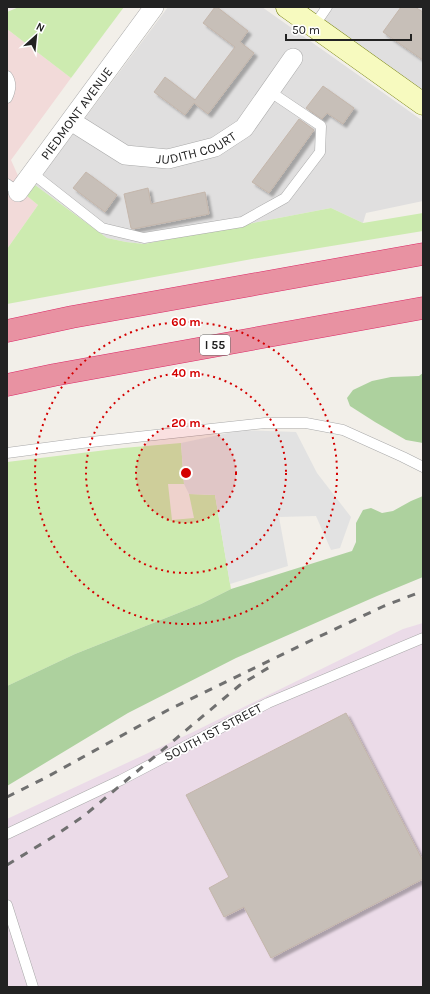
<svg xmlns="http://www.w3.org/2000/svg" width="430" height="994" viewBox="0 0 430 994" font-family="Karla,sans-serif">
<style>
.residential{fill:#e0dfdf}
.commercial{fill:#f2dad9}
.industrial{fill:#ebdbe8}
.grass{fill:#cdebb0}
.forest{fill:#add19e}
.parking{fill:#e2e2e2}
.building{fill:#c7bfb8;stroke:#c4b6ab;filter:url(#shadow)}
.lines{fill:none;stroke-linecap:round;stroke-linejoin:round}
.lane-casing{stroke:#a9a9a9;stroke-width:11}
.street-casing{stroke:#a9a9a9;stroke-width:20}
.secondary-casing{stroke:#707d05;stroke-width:23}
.highway-casing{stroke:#dc2a67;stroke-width:23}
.lane{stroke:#fff;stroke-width:10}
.street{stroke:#fff;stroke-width:19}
.secondary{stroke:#f7fabf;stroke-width:22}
.highway{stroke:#e892a2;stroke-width:22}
.rail{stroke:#707070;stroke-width:3;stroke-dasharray:8 8;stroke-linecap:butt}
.ring{fill:none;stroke:#d40000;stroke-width:2;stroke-dasharray:2 4}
.labels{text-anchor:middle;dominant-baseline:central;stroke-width:3.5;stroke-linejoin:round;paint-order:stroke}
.shield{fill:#fff;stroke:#646464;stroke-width:1}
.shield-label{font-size:12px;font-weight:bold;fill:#222}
.street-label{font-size:13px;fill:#222;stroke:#fff}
.centre{fill:#d40000;stroke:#fff;stroke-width:2}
.ring-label{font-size:12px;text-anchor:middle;font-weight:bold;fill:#d40000;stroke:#fff;stroke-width:3.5;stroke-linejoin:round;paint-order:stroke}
</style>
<defs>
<filter id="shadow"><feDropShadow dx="3.5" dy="3.5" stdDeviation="1" flood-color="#0004"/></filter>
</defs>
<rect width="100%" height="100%" fill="#f2efe9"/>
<!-- residential -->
<g class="residential">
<path d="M168 7H262L423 121V201L366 213 363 223 331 208 144 244 126 242 107 238 35 185Z"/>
<path d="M330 7H423V93L322 18Z"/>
</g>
<!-- commercial -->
<path class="commercial" d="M7 29 71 78 11 160 27 196 38 205 7 249Z"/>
<!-- industrial -->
<path class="industrial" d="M423 623V987H7V819L193 732 403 629Z"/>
<!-- grass -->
<g class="grass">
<path d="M19 7H124L71 78 7 29V12Z"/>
<path d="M35 185 107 238 126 242 144 244 331 208 363 223 423 213V231L252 259 7 304V249L38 205 27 196Z"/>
<path d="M181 443 184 484H168L172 520 194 518 189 494 215 495 231 589 201 604 75 654 7 686V462L123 448Z"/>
</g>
<!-- forest -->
<g class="forest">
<path d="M423 373V443L406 440 375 422 350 406 347 398 353 390 372 381 391 377 419 376Z"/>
<path d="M423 496V577L377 596 236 658 128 713 7 786V686L75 654 201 604 231 589 352 551 356 542V523L363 510 371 508 382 513 393 511 411 501Z"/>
</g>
<!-- parking -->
<path class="parking" d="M242 430 296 432 317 473 351 517 340 548 331 550 316 516 279 517 288 566 230 584 215 495 189 494 184 484 181 443Z"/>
<!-- building -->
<g class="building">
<path d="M215 7H217L248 31 240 42 254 53 208 114 194 103 185 115 154 92 165 77 195 100 235 47 203 23Z"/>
<path d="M401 7H415L423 12V60L383 32Z"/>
<path d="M323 86 354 108 343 124 327 113 322 119 306 108Z"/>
<path d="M299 119 314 130 269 193 252 182Z"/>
<path d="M86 172 117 195 105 212 73 188Z"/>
<path d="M148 188 151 204 205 192 209 214 133 229 131 228 124 194Z"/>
<path d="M346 713 423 861V879L271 958 244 907 224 917 209 888 229 877 186 795Z"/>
</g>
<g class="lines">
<!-- lane casing -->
<g class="lane-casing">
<g id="lane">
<path d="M314 26 327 7"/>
<path d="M7 76C12 83 11 90 7 98"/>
<path d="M32 173 102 228 144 238 242 222 285 198 320 152 321 126 269 91"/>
<path d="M7 184 18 192"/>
<path d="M7 453 82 443 265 423H306L343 430 403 457 423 467"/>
<path d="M7 834 121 780 268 703 423 638"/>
<path d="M7 905 33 987"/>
</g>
</g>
<!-- street casing -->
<g class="street-casing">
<g id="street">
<path id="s1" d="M71 121 125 155 168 159 215 147 244 128 293 58"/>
<path id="s2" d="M18 192 154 7"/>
</g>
</g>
<!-- secondary casing -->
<g class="secondary-casing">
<path id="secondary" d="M287 7 423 104"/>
</g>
<!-- highway casing -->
<g class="highway-casing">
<g id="highway">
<path d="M7 331 72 317 423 254"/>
<path d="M7 385 54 375 423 308"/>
</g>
</g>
<!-- lane -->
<use href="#lane" class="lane"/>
<!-- street -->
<use href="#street" class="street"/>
<!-- secondary -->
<use href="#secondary" class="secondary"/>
<!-- highway -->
<use href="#highway" class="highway"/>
<!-- rail -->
<g class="rail">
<path d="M7 797 45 778 168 710 312 640 384 606 423 591"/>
<path d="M7 865 56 835 85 815 240 685 273 665"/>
</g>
</g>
<!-- distance rings -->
<circle cx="186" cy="473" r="50" fill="#d40000" fill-opacity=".12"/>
<g class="ring">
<circle cx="186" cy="473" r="50"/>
<circle cx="186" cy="473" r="100"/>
<circle cx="186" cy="473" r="151"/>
</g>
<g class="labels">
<!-- shield labels -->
<rect class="shield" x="200" y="335" width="30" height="20" rx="3"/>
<g class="shield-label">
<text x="215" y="345">I 55</text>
</g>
<!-- street labels -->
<g class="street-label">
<text stroke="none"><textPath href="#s2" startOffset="98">PIEDMONT AVENUE</textPath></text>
<text stroke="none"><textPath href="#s1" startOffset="137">JUDITH COURT</textPath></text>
<text transform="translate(213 732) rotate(-28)">SOUTH 1ST STREET</text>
</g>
</g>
<circle cx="186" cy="473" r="6" class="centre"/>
<g class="ring-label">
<text x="186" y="326">60 m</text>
<text x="186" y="377">40 m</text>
<text x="186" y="427">20 m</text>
</g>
<!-- border -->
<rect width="430" height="994" fill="none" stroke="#222222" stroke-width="16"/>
<!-- north arrow -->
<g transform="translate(36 36) rotate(27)" stroke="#ffffff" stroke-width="3" paint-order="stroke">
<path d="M0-3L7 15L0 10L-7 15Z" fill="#222222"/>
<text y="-6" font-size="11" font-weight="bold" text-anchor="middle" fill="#222222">N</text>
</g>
<!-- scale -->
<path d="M286 34v6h125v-6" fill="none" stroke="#222222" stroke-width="2"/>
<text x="292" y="34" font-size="12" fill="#222222" stroke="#ffffff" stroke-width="3" paint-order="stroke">50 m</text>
</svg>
